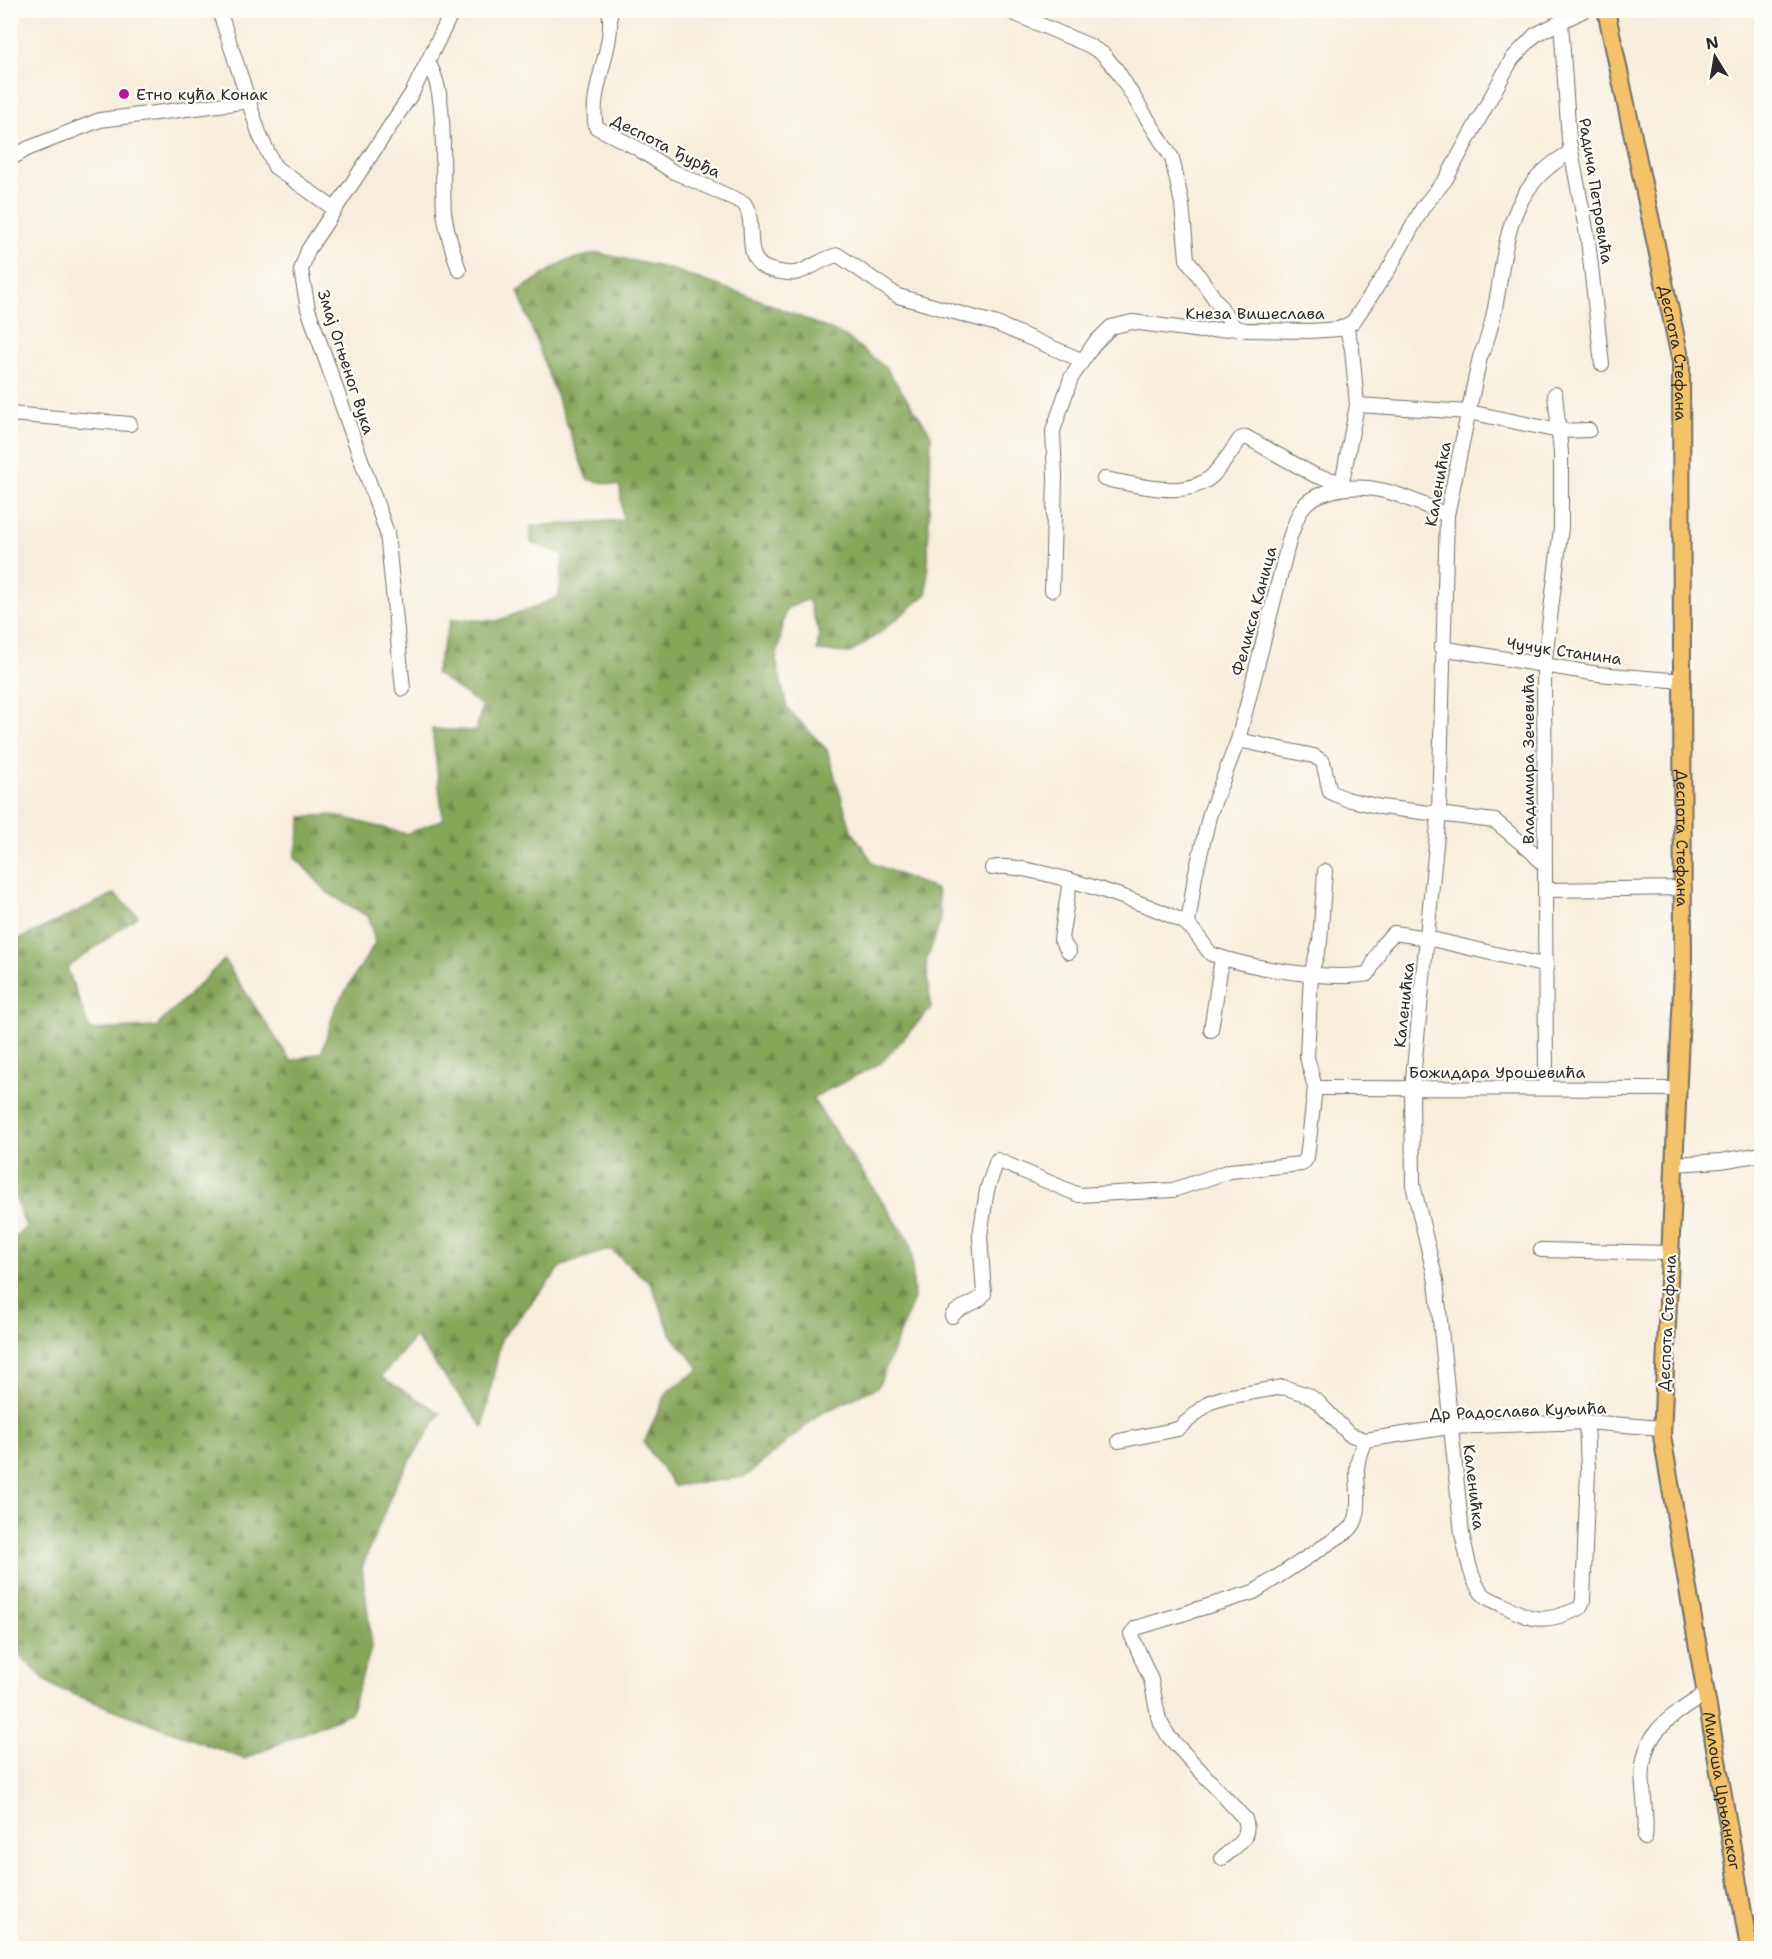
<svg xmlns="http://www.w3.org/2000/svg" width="1772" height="1959" viewBox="0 0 1772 1959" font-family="'Shantell Sans',sans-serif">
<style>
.forest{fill:url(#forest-firs);stroke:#586842;stroke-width:1.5}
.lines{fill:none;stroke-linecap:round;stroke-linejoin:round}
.minor-casing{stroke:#726f69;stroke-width:16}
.major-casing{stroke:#726f69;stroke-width:20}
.minor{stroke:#fff;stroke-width:14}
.major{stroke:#f3c26a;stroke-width:16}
.poi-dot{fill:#b5179e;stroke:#fdfcf7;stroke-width:2}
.labels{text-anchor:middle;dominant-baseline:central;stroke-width:4.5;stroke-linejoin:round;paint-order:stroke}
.poi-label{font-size:16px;fill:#2b2b2b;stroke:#fdfcf7;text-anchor:start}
.street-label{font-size:16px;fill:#2b2b2b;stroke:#fdfcf7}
</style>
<defs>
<pattern id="forest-firs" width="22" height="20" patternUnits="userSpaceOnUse" patternTransform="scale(1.5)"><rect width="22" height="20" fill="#86a65a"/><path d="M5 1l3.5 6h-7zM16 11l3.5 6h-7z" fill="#6e874b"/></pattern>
</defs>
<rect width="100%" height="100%" fill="#fdfcf7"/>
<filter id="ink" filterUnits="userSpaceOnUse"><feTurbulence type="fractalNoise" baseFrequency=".0167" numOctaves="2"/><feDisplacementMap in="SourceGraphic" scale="12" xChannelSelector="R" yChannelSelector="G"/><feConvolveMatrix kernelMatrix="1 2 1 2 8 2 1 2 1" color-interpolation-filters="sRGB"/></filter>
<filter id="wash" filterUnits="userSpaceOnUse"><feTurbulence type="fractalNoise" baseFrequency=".008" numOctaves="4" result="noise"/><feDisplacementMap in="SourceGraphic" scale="24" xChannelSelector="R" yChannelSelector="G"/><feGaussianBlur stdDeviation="1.35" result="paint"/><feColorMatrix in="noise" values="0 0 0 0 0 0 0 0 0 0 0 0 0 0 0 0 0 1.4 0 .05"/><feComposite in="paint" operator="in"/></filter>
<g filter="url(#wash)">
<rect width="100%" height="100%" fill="#f7eddc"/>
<!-- forest -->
<path class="forest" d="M598 253 670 269 760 300 845 336 886 368 931 434 927 594 877 635 850 653 817 651 819 633 808 599 786 609 776 660 787 708 827 750 851 830 874 864 937 890 941 920 926 962 931 1008 881 1063 812 1098 911 1244 914 1299 878 1387 820 1414 745 1477 674 1486 644 1443 667 1392 700 1369 671 1334 651 1284 610 1249 562 1266 501 1339 483 1427 415 1337 381 1377 441 1413 397 1481 362 1567 372 1646 350 1713 244 1759 52 1686 11 1647 10 1242 26 1227 11 1186V943L114 894 138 916 67 968 90 1030 156 1027 224 960 291 1061 322 1052 335 1008 375 943 369 917 328 893 295 857 302 817 333 815 407 834 443 819 432 729 476 731 482 706 435 673 451 619 497 621 559 597 563 554 531 543V526L623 520 620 486 587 479 518 291 565 261Z"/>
</g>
<g filter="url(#ink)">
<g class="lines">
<!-- minor casing -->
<g class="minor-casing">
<g id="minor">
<path d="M219 10 260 136 275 167 333 208"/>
<path d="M609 10C616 47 588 89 596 127L637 148 672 171 744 203C759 225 739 261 771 270 779 272 787 274 795 273 810 270 822 258 838 255L898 296 997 324 1081 360"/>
<path d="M1006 10 1088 45 1103 54 1116 69 1172 158 1182 204 1187 259 1235 328"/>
<path d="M1561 22 1569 140 1588 240 1602 364"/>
<path d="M428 63C449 92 441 174 444 211 446 231 453 251 459 270"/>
<path d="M1571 152C1485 199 1514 283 1480 357L1447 515 1439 814 1412 1089 1413 1185 1436 1281 1462 1534C1467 1553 1469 1576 1481 1592 1485 1598 1495 1601 1501 1604 1534 1622 1544 1624 1580 1608L1583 1600 1588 1470 1586 1422"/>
<path d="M10 159 27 149 100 120 250 101"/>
<path d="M1357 405 1469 412 1559 431 1589 430"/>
<path d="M10 414 130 424"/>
<path d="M1104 479C1136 484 1184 501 1212 476 1223 465 1231 452 1240 439L1246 437 1316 476 1342 482"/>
<path d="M1341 488 1357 405 1352 349 1346 326"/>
<path d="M1052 590 1055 477 1053 431 1071 378 1094 344 1111 327 1132 322 1201 331 1235 328 1246 330 1310 331 1339 329 1353 322 1390 267 1423 207 1446 179 1512 59 1535 35 1584 10"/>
<path d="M1441 648 1598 674 1683 681"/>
<path d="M403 689 387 533 308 309 301 270 308 250 412 93 453 10"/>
<path d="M1238 740 1314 756 1323 762 1330 792 1346 799 1381 807 1495 821 1531 851 1544 865"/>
<path d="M992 868C1019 859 1158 906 1185 923 1195 929 1203 945 1211 954 1250 968 1328 981 1368 974L1383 944 1394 933 1427 938 1547 966"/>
<path d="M1546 890 1684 888"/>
<path d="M1188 924 1195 876 1210 813 1238 740 1290 537C1294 527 1297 515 1303 507 1309 498 1321 494 1331 491 1373 479 1409 499 1447 515"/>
<path d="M1069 952 1061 939 1070 880"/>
<path d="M1211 1030 1222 958"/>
<path d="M1315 1088 1679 1089"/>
<path d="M1546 1088 1544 666 1561 528V452L1555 394"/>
<path d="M1675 1164 1721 1161 1762 1154"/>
<path d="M1541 1250 1670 1253"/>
<path d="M952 1316C959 1305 976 1306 984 1294L980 1236 987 1190 997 1160 1079 1195 1173 1190 1230 1171 1302 1164 1307 1158 1315 1088 1307 1057 1311 974 1320 942 1325 871"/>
<path d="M1119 1441 1178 1429 1210 1402 1226 1397 1283 1387 1308 1395 1319 1403 1349 1434 1365 1440 1449 1427 1586 1422 1662 1428"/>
<path d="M1645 1838C1647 1821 1644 1803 1643 1787 1638 1734 1666 1720 1705 1694"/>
<path d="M1222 1858C1235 1847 1252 1838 1245 1819L1169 1737 1159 1720 1151 1680 1131 1634 1136 1628 1254 1592 1349 1530C1364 1516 1356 1486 1357 1468 1358 1458 1361 1449 1365 1440"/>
</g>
</g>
<!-- major casing -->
<g class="major-casing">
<g id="major">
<path id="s1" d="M1606 10 1681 362 1683 969 1662 1436 1749 1948"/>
</g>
</g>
<!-- minor -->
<use href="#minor" class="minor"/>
<!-- major -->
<use href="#major" class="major"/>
</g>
</g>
<!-- markers -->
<circle class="poi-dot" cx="124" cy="94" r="6"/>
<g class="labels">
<!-- poi labels -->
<g class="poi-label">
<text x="136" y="94">Етно кућа Конак</text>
</g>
<!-- street labels -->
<g class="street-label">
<text transform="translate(666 146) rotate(27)">Деспота Ђурђа</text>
<text transform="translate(1596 191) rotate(81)">Радича Петровића</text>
<text x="1255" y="313">Кнеза Вишеслава</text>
<text stroke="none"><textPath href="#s1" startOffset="350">Деспота Стефана</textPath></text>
<text transform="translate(346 362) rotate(72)">Змај Огњеног Вука</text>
<text transform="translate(1438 484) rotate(-80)">Каленићка</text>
<text transform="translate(1254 611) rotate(-75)">Феликса Каница</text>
<text transform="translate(1564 651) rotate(8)">Чучук Станина</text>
<text transform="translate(1528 759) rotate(-90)">Владимира Зечевића</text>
<text stroke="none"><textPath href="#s1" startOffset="836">Деспота Стефана</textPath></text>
<text transform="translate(1404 1005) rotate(-84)">Каленићка</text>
<text x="1497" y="1072">Божидара Урошевића</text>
<text transform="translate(1667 1323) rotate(-87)">Деспота Стефана</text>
<text transform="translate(1518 1411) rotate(-2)">Др Радослава Куљића</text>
<text transform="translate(1474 1487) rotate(83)">Каленићка</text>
<text stroke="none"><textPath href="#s1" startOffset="1794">Милоша Црњанског</textPath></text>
</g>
</g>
<!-- margin -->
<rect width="1772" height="1959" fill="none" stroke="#fdfcf7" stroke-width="36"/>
<!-- north arrow -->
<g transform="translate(1715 57) rotate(349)" stroke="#fdfcf7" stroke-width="4.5" paint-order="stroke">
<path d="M0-4.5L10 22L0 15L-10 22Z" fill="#2b2b2b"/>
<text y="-9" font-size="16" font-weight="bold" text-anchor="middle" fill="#2b2b2b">N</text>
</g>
</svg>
